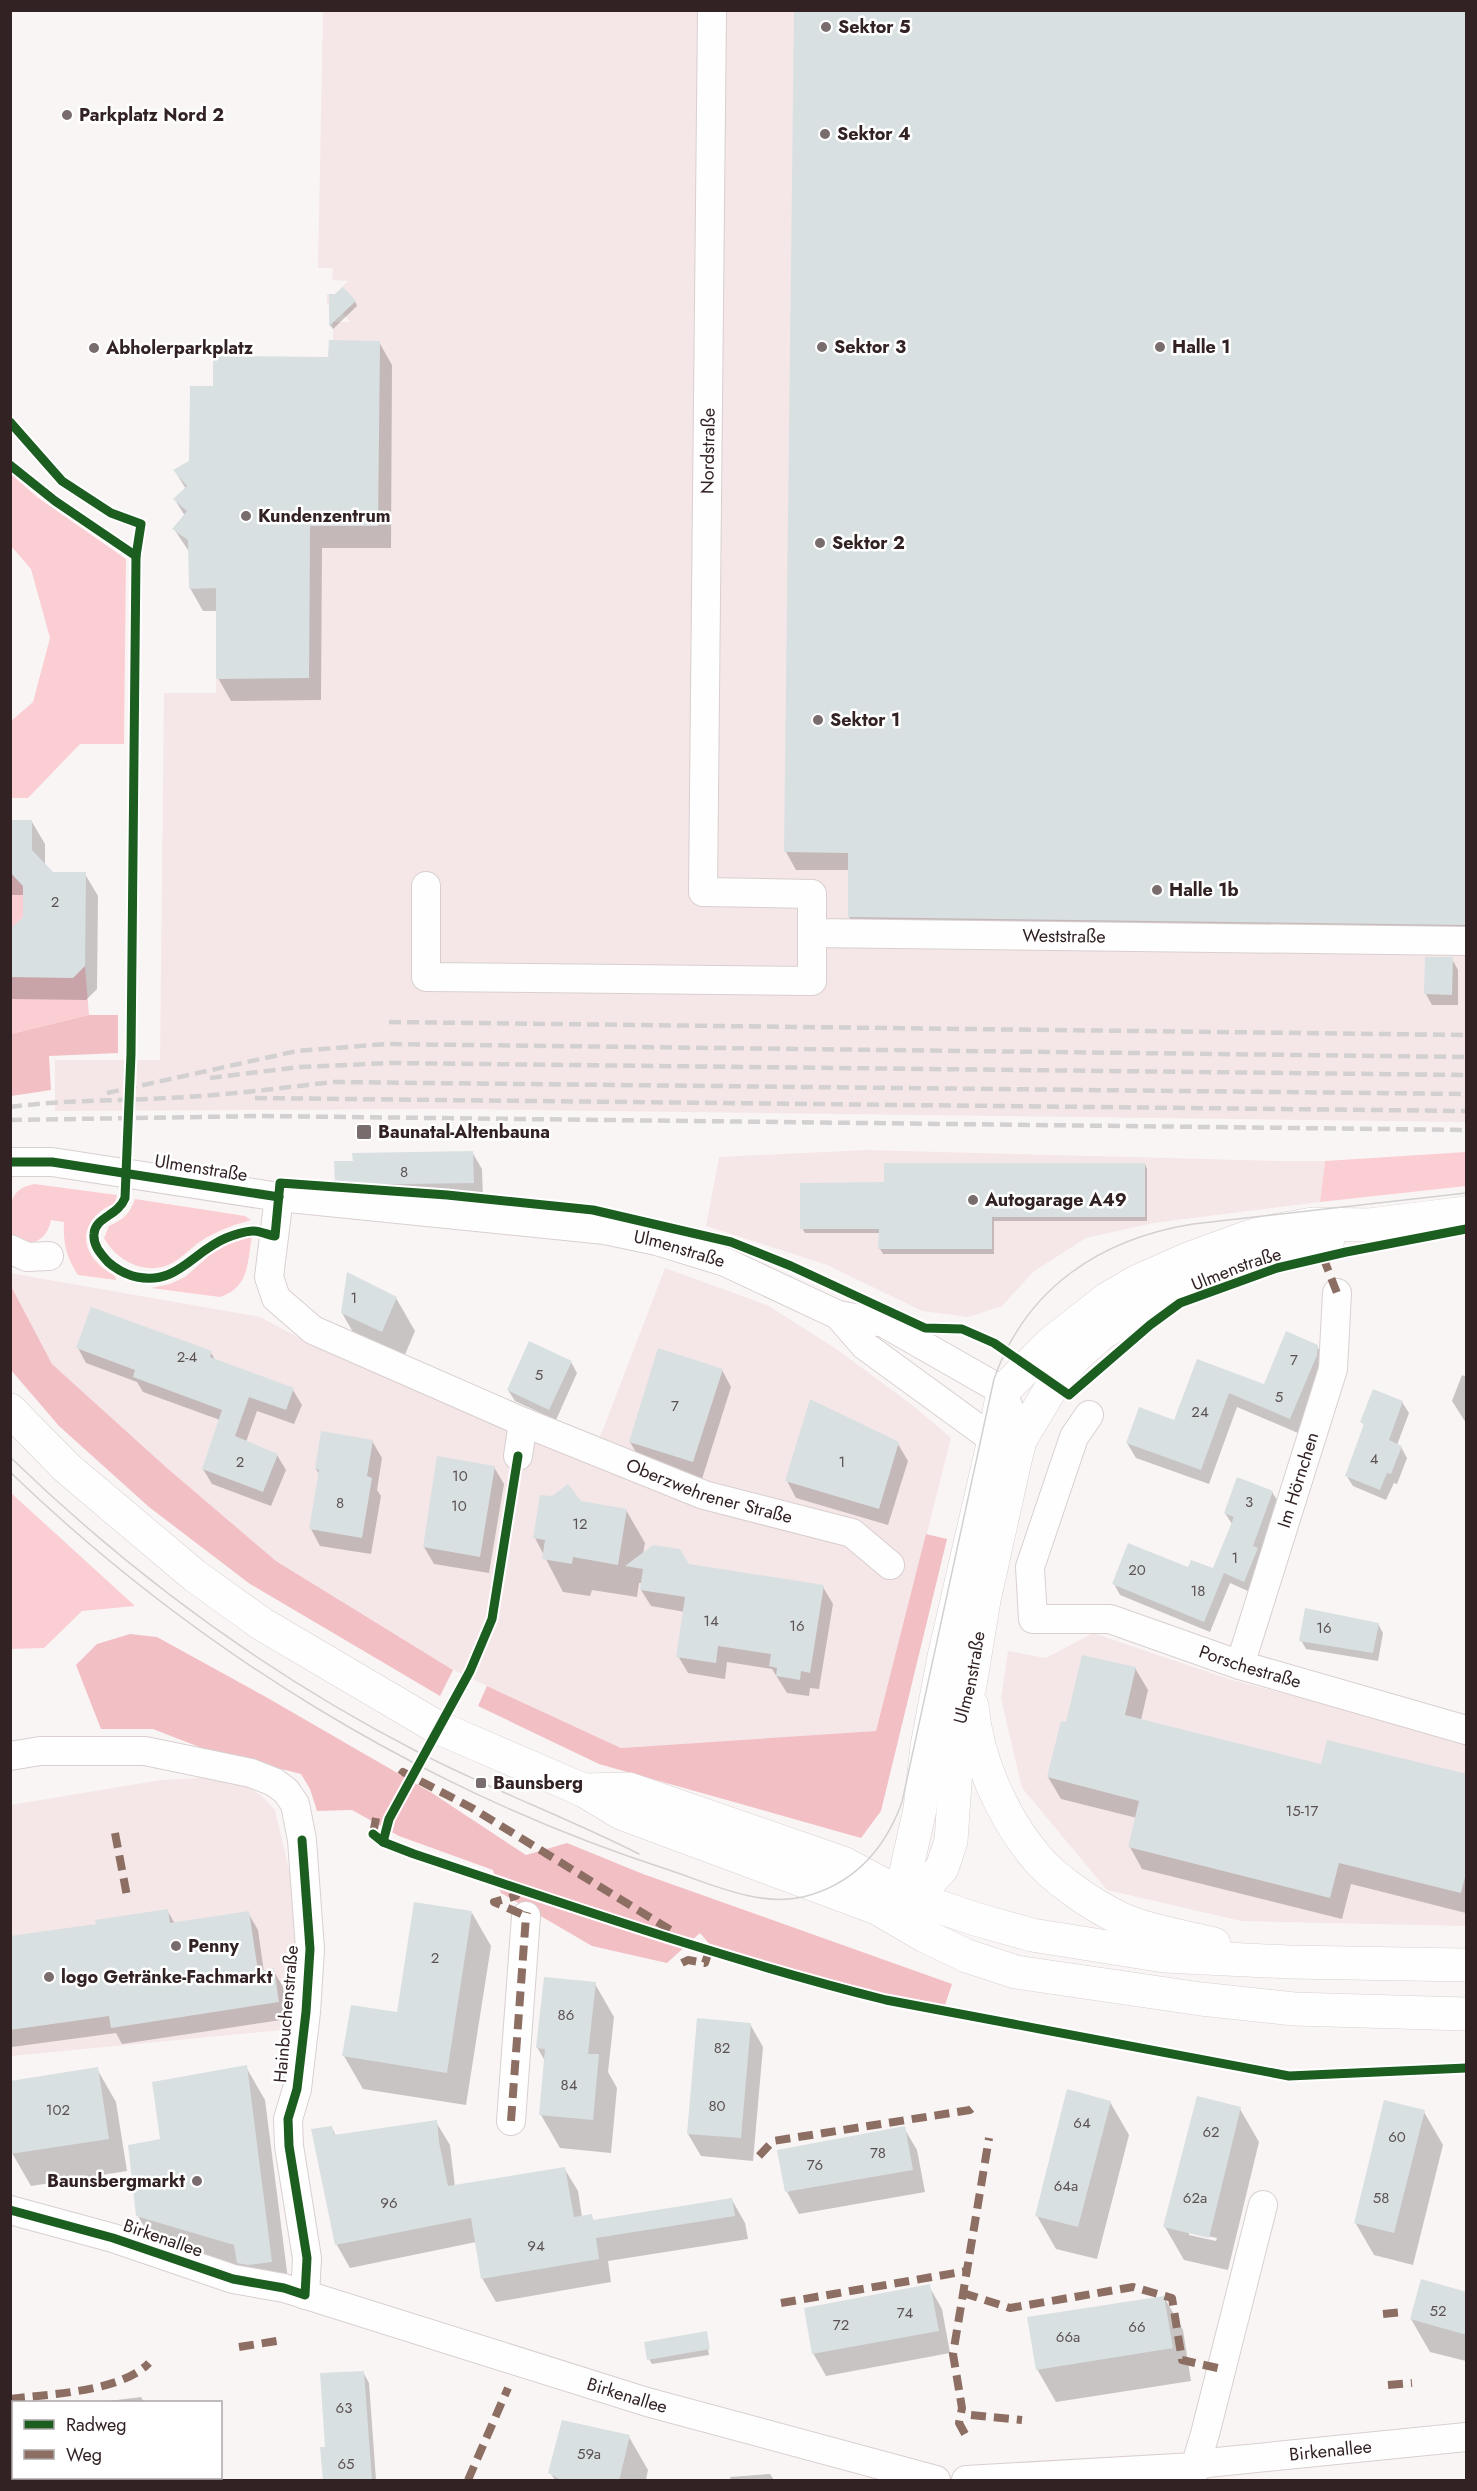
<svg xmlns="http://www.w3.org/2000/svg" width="1477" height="2491" viewBox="0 0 1477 2491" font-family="Jost,sans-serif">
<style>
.built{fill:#f5e7e8}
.green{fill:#fbced3}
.forest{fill:#f2bfc5}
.shadow{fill:#0003;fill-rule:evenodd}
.building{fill:#d9e0e1}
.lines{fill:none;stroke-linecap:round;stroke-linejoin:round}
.street-casing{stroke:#d9cfcf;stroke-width:30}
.secondary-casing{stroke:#d9cfcf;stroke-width:34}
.street{stroke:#fefefe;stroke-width:28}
.secondary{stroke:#fefefe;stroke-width:33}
.tram{stroke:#d2d0d0;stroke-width:1.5}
.rail{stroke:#d2d0d0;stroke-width:4.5;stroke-dasharray:12 6;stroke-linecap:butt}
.quiet{stroke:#8d6e63;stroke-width:8;stroke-dasharray:15 8;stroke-linecap:butt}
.cycleway-casing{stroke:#fff;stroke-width:13}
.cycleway{stroke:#1b5e20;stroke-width:9}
.poi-dot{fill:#786c6d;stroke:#fff;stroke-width:2}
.labels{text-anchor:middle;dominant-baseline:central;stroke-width:5;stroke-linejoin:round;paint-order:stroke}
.number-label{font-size:15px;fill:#5c5253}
.poi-label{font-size:18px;font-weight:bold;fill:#322224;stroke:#fff;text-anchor:start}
.street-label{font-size:18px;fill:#322224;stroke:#fff}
</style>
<rect width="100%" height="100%" fill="#faf5f5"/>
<!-- built -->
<g class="built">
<path d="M323 11H1466V1122L445 1109 55 1111V1060H160L164 693H216V679L309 678 310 526 327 525 329 340H333V322H350L336 305H327V294H335L348 281 332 280 333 268H318Z"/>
<path d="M865 1150 1280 1161H1325L1320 1202 1153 1223 1086 1238 1033 1272 1002 1306 968 1317 922 1311 827 1265 706 1226 719 1157Z"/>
<path d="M665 1268 767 1305 835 1348 911 1404 951 1438 877 1731 621 1748 453 1670 276 1561 167 1468 52 1364 11 1286 10 1273 260 1317 328 1353 590 1463Z"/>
<path d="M1093 1633 1232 1680 1461 1739 1466 1724V1926L1241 1921 1107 1890 1022 1788 1001 1699 1008 1651 1046 1658Z"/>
<path d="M216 1777 241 1782 262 1796 275 1810 293 1886 299 1977 292 2029 11 2056V1805L161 1780Z"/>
</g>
<!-- green -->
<g class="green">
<path d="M11 474 37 497 126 559 124 744H80L28 798H11V721L33 702 50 638 31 569 11 546Z"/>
<path d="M11 873 23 886V917L11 929Z"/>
<path d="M85 966 89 1015 11 1034V977Z"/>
<path d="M1466 1152V1186L1320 1202 1325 1161Z"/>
<path d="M34 1184 117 1195 115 1203C75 1221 78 1256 115 1276L116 1280 78 1275C66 1257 63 1243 64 1222L51 1220C47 1242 28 1250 11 1234 11 1210 5 1190 34 1184Z"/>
<path d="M135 1199 245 1216 251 1220C234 1225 219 1230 204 1239 193 1246 185 1255 174 1262 149 1277 118 1263 104 1238L109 1226C124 1219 129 1215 135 1199Z"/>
<path d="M252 1236C247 1263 250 1287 220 1297L151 1288 170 1284 185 1277 210 1255 227 1245Z"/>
<path d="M10 1492 135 1606 82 1611 44 1648 11 1649Z"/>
</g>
<!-- forest -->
<g class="forest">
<path d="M89 1015H118V1053L49 1056 51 1090 11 1096V1034Z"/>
<path d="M11 1286 52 1364 167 1468 276 1561 453 1670 440 1696 250 1584 149 1507 59 1426 11 1370Z"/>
<path d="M926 1534 947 1539 881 1811 861 1838 599 1764 478 1706 487 1686 621 1748 876 1731Z"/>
<path d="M130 1634 157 1637 266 1697 432 1793 526 1855 567 1843 643 1874 952 1984 943 2011 876 1997 718 1954 700 1933 667 1963 592 1946 501 1893 493 1870 399 1836 352 1810 317 1811 310 1789 301 1774 207 1750 153 1729H101L76 1665 97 1644Z"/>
</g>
<!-- shadow -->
<g class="shadow">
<path d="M1466 10V942L859 934 849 917V870H796L786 852Z"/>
<path d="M330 296 355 301 357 306 333 329 330 325Z"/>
<path d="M379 342 392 365 391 548H322L321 700 231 701 218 678V611H203L190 588V553L174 529 185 516 175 500 186 489 175 471 191 461 214 388 330 358Z"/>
<path d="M10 821 32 822 45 844V865L52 873 85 874 98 896 97 989 86 1000 10 999V931L25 918V895H10Z"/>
<path d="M1452 959 1458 970V1005H1432L1426 994Z"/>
<path d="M472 1152 482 1169 483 1199 346 1202 336 1185Z"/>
<path d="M1145 1164 1147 1169V1221H994V1254H883L880 1249V1233H805L802 1228 886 1184Z"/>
<path d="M396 1298 415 1331 401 1364 361 1346 342 1313Z"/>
<path d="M1317 1346 1325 1361 1298 1433 1237 1407 1209 1484 1136 1458 1127 1443 1175 1422 1197 1361 1265 1386Z"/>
<path d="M78 1348 211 1353 216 1361 293 1390 302 1405 294 1424 257 1411 246 1442 277 1455 286 1470 271 1506 212 1484 203 1469 220 1420 143 1392 137 1382 86 1363Z"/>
<path d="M571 1362 577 1373 556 1420 515 1401 508 1390Z"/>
<path d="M722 1370 731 1387 702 1479 640 1459 630 1442Z"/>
<path d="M1462 1375 1466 1377V1423L1452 1401Z"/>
<path d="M1402 1402 1409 1413 1397 1445 1401 1447 1407 1458 1397 1484 1394 1483 1386 1500 1353 1486 1346 1475 1365 1427 1362 1422Z"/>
<path d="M372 1441 382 1458 377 1490 381 1496 371 1554 320 1546 311 1529 320 1475 316 1469Z"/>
<path d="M898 1444 908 1461 888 1525 796 1498 787 1481Z"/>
<path d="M494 1467 504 1484 489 1573 434 1564 424 1547Z"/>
<path d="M1272 1492 1279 1503 1260 1554 1263 1560 1250 1592 1230 1583 1210 1632 1120 1595 1114 1584 1189 1569 1214 1570 1232 1524 1225 1513Z"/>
<path d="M580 1503 626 1510 645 1543 643 1554 689 1565 823 1587 833 1604 819 1689 810 1688 809 1696 787 1693 772 1669 727 1662 725 1679 688 1673 678 1656 685 1612 651 1606 641 1590 642 1583H639L637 1597 592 1590 590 1596 563 1592 535 1538Z"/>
<path d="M1378 1624 1383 1633 1378 1661 1306 1649 1301 1640Z"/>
<path d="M1135 1668 1148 1690 1141 1720 1322 1766 1466 1776V1913L1351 1884 1342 1919 1142 1869 1130 1847 1137 1818 1061 1799 1048 1777 1067 1724Z"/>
<path d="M167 1910 175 1924 248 1913 258 1930 264 1972 273 1970 283 1987 288 2019 122 2044 116 2033 12 2047 10 1938 97 1926Z"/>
<path d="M472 1913 491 1946 466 2105 363 2089 344 2056 399 2014Z"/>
<path d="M595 1984 614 2017 608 2072 617 2088 611 2153 560 2148 541 2115 545 2061 537 2047Z"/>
<path d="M750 2024 763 2047 753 2161 701 2156 688 2134Z"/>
<path d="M246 2067 265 2100 290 2295 157 2249 138 2216 162 2141Z"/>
<path d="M97 2069 116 2102 127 2171 31 2186 12 2153Z"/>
<path d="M1110 2102 1129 2135 1097 2259 1056 2249 1037 2216Z"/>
<path d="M1240 2109 1259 2142 1228 2270 1184 2260 1165 2227ZM1189 2232 1217 2238 1216 2241 1189 2235Z"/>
<path d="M1424 2112 1443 2145 1413 2265 1374 2255 1355 2222Z"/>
<path d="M436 2122 450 2145 455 2187 564 2168 578 2191 582 2217 591 2216 594 2221 732 2200 745 2223 748 2239 608 2261 611 2282 496 2302 482 2278 476 2242 350 2268 337 2245 313 2131 332 2128 336 2136Z"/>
<path d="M904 2128 917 2150 925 2192 799 2214 787 2192Z"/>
<path d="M929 2286 942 2309 950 2353 826 2376 813 2353Z"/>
<path d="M1466 2292V2361L1430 2352 1411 2319Z"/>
<path d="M1164 2297 1183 2330 1191 2381 1056 2402 1037 2369Z"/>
<path d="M706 2336 709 2355 652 2364 649 2359Z"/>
<path d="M363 2372 369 2383 376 2480H324L326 2448Z"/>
<path d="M141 2397 144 2402H101Z"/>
<path d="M10 2404 14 2415V2435L10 2421Z"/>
<path d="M629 2437 648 2470 646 2480H555L551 2474Z"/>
<path d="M770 2474 774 2480H731L730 2477Z"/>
<path d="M21 2478H72L50 2480H23Z"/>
</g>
<!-- building -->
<g class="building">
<path d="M794 10H1467V925L848 917V853L784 852Z"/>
<path d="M343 287 356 301 329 326V294H335Z"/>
<path d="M329 340 380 341 378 526H310L309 678 216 679V588L189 589 188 540 172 529 187 511 173 499 187 486 173 470 189 461 190 386H213V356L328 357Z"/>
<path d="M10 820H32V850L53 872H86L85 966 73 978 10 977V929L23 917V886L10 872Z"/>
<path d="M1425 957H1453L1452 995 1424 994Z"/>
<path d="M473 1151 474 1183 335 1185 334 1161H353L352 1153Z"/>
<path d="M884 1163H1145V1217H992V1249H878L879 1229H800V1183L884 1182Z"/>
<path d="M347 1272 397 1297 382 1332 341 1313Z"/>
<path d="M91 1307 212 1351 210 1357 294 1388 286 1410 249 1397 235 1436 278 1454 263 1492 202 1469 222 1410 133 1377 135 1370 76 1348Z"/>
<path d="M1286 1331 1318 1345 1317 1355 1290 1419 1229 1393 1201 1470 1126 1443 1139 1407 1174 1420 1197 1359 1264 1384Z"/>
<path d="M529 1341 572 1361 549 1410 507 1390Z"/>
<path d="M658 1348 723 1369 693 1462 629 1442Z"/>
<path d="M1373 1389 1403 1401 1389 1440 1402 1446 1391 1474 1387 1473 1380 1490 1345 1476 1364 1424 1360 1422Z"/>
<path d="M810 1399 899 1442 879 1509 785 1481Z"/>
<path d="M321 1431 373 1440 367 1476 372 1478 362 1538 309 1529 319 1470 315 1469Z"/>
<path d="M437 1456 495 1466 480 1557 423 1547Z"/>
<path d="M1237 1477 1273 1491 1253 1546 1258 1548 1244 1582 1224 1573 1204 1622 1112 1584 1128 1543 1188 1567 1191 1560 1213 1568 1234 1517 1224 1513Z"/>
<path d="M568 1484 581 1501 627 1509 618 1565 573 1557 572 1564 542 1559 545 1540 533 1538 540 1495 552 1496Z"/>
<path d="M653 1545 680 1549 689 1564 824 1585 810 1673 801 1671 800 1680 776 1676 777 1668 769 1666 771 1654 718 1646 716 1663 676 1657 685 1597 640 1590 643 1569 625 1566Z"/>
<path d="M1305 1608 1379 1623 1373 1653 1299 1641Z"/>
<path d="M1082 1655 1136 1667 1125 1715 1321 1764 1327 1740 1467 1774V1869L1461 1893 1339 1863 1330 1898 1128 1847 1139 1801 1047 1777 1061 1721 1066 1722Z"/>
<path d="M414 1902 472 1911 447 2073 342 2056 351 2005 397 2012Z"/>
<path d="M168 1909 170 1923 249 1911 258 1971 274 1968 279 2002 111 2028 109 2016 10 2030V1936L96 1924 95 1920Z"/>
<path d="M544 1977 596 1982 588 2054H599L593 2120 539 2115 545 2049 536 2048Z"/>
<path d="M697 2018 751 2023 741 2138 687 2134Z"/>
<path d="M247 2065 272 2262 248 2265 237 2263 234 2245 136 2216 128 2145 160 2139 152 2082Z"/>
<path d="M98 2067 109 2139 10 2154V2081Z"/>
<path d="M1067 2089 1111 2101 1078 2227 1035 2216Z"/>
<path d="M1197 2096 1241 2107 1209 2238 1163 2227Z"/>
<path d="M1384 2100 1425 2110 1394 2233 1354 2223Z"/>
<path d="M437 2120 439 2142 448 2186 565 2167 574 2217 592 2214 593 2220 732 2198 735 2216 596 2238 599 2259 481 2279 471 2218 335 2245 311 2129 332 2126 334 2135Z"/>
<path d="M905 2126 913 2170 785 2192 777 2150Z"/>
<path d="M1421 2279 1467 2292V2335L1410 2319Z"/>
<path d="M930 2284 939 2331 812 2354 804 2308Z"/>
<path d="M1164 2296 1173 2348 1036 2370 1027 2317Z"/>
<path d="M707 2331 710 2349 647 2360 644 2342Z"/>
<path d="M364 2371 372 2481H323L320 2447H325L320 2373Z"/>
<path d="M562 2420 630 2435 619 2481H563L548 2473Z"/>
</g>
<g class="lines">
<!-- street casing -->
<g class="street-casing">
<g id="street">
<path id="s1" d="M712 10 703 892 812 894V933L1466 941"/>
<path d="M426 886V977L812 981V933"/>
<path id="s2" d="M10 1162H52L279 1197 605 1230 657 1241 725 1262 838 1315 884 1323 1003 1391 1020 1440H994L865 1346 838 1315"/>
<path id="s3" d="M279 1197 269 1277 276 1298 313 1330 523 1422 704 1495 852 1533 890 1565"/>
<path d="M10 1249 27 1257 49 1256"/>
<path id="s4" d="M1089 1415 1074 1437 1030 1567 1033 1619H1110L1240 1665 1466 1730"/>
<path d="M518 1456 523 1422"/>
<path id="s5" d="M1240 1665 1333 1369 1337 1293"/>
<path d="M10 1756 40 1751H145L251 1773 274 1782 286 1791 295 1804 302 1840 310 1949 306 2012 297 2089 288 2119 289 2146 307 2258 305 2295"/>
<path d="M511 2121 526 1916"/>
<path id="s6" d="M10 2210 113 2238 233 2279 284 2288 647 2402 936 2480"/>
<path id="s7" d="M966 2480 1194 2467 1207 2463 1466 2437"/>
<path d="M1191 2480 1205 2434 1263 2205"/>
</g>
</g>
<!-- secondary casing -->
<g class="secondary-casing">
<g id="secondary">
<path d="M10 1410 67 1468 195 1576 262 1624 435 1726 583 1790 621 1813 877 1908 925 1936 967 1956 1016 1972 1201 1999 1294 2009 1466 2014"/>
<path d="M972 1706C977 1760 1002 1816 1036 1857 1054 1879 1091 1904 1117 1917 1143 1930 1185 1937 1214 1944"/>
<path d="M583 1790 629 1789 843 1863 901 1894 975 1919 1032 1935 1164 1956 1289 1962 1466 1965"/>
<path id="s8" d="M887 1902 901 1894 926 1886 942 1868 951 1841 959 1725 970 1685 984 1600 1014 1465 1020 1440 1053 1385 1076 1356 1101 1334 1157 1300 1245 1264 1328 1239"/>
<path d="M923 1933 901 1894 920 1809 927 1746 944 1657 994 1440 1003 1391 1051 1343 1107 1299 1138 1281 1188 1259 1251 1236 1273 1231 1313 1224 1369 1225 1466 1213"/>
</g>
</g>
<!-- street -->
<use href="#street" class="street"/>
<!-- secondary -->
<use href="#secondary" class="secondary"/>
<!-- tram -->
<g class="tram">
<path d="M10 1457C131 1574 267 1674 416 1751 489 1789 566 1817 639 1854"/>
<path d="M10 1472C196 1651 424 1791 669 1870 711 1884 759 1907 803 1897 855 1884 885 1849 902 1802L994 1379C1026 1288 1100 1239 1193 1224L1466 1193"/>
</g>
<!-- rail -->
<g class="rail">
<path d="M389 1022 1466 1035"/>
<path d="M210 1078 299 1067 391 1063 1466 1075"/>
<path d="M107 1093 297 1051 386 1044 1466 1057"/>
<path d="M255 1098 1466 1111"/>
<path d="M10 1107C62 1100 114 1101 166 1098 222 1096 278 1088 334 1082L1466 1094"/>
<path d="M10 1120 262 1116 1466 1130"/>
</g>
<!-- quiet -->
<g class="quiet">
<path d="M1323 1257 1337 1293"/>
<path d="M401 1775 403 1772 472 1808 677 1934"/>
<path d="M376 1818 373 1834 377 1837"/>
<path d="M115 1833 127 1896"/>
<path d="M518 1888 516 1896 494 1902 526 1916 527 1912"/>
<path d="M682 1963 688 1960 705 1963 709 1951"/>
<path d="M511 2121 526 1916"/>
<path d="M759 2156 773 2141 970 2110 976 2105"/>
<path d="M963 2293 1010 2308 1133 2287 1172 2298 1182 2360 1222 2369"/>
<path d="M781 2303 967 2271"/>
<path d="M1383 2314 1403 2312"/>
<path d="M239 2347 277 2341"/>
<path d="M1388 2385 1412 2383"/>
<path d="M10 2399C49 2394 121 2392 149 2363"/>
<path d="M971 2415 1022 2420"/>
<path d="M965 2434 959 2423 962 2408 953 2354 989 2138"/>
<path d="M468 2480 508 2388"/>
</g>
<!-- cycleway casing -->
<g class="cycleway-casing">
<g id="cycleway">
<path d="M10 422 62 481 111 513 141 524 136 556 131 1054 125 1198C118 1216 95 1217 94 1234 93 1246 101 1254 108 1262 116 1269 127 1275 137 1277 178 1285 192 1252 226 1238 233 1235 246 1231 253 1231 260 1231 268 1235 275 1236L280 1183 447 1195 593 1210 731 1242 791 1266 925 1328 962 1329 994 1343 1069 1395 1150 1325 1180 1303 1277 1268 1346 1252 1466 1229"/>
<path d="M10 465 55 501 136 556"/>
<path d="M10 1162H52L279 1197"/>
<path d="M373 1834 383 1842 414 1854C571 1906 726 1960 886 2000L1289 2076 1466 2068"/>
<path d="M383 1842 389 1819 470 1671 492 1619 518 1456"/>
<path d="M10 2210 113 2238 233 2279 284 2288 305 2295 307 2258 289 2146 288 2119 297 2089 306 2012 310 1949 302 1840"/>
</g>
</g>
<!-- cycleway -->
<use href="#cycleway" class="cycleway"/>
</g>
<!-- markers -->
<g class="poi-dot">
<circle cx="826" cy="27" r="6"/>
<circle cx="67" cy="115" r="6"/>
<circle cx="825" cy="134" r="6"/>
<circle cx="822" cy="347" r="6"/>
<circle cx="1160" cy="347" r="6"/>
<circle cx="94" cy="348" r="6"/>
<circle cx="246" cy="516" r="6"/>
<circle cx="820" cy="543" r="6"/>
<circle cx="818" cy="720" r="6"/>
<circle cx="1157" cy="890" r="6"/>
<rect x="356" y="1124" width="16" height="16" rx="3"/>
<circle cx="973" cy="1200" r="6"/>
<rect x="475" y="1777" width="12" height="12" rx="3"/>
<circle cx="176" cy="1946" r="6"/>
<circle cx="49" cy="1977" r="6"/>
<circle cx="197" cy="2181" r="6"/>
</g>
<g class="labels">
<!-- number labels -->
<g class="number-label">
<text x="55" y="902">2</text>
<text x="404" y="1172">8</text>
<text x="354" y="1298">1</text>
<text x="187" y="1357">2-4</text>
<text x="1294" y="1360">7</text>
<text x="539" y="1375">5</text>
<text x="1279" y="1397">5</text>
<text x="675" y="1406">7</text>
<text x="1200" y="1412">24</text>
<text x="1374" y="1459">4</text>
<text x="240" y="1462">2</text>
<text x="842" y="1462">1</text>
<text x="460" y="1476">10</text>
<text x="1249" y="1502">3</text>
<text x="340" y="1503">8</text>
<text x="459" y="1506">10</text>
<text x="580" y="1524">12</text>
<text x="1235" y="1558">1</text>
<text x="1137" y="1570">20</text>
<text x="1198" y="1591">18</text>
<text x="711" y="1621">14</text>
<text x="797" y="1626">16</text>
<text x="1324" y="1628">16</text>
<text x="1302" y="1811">15-17</text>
<text x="435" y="1958">2</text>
<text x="566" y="2015">86</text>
<text x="722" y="2048">82</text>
<text x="569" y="2085">84</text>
<text x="717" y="2106">80</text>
<text x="58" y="2110">102</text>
<text x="1082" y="2123">64</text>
<text x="1211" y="2132">62</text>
<text x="1397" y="2137">60</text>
<text x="878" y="2153">78</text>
<text x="815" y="2165">76</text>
<text x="1066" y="2186">64a</text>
<text x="1195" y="2198">62a</text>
<text x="1381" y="2198">58</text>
<text x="389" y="2203">96</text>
<text x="536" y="2246">94</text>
<text x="1438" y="2311">52</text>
<text x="905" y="2313">74</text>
<text x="841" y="2325">72</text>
<text x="1137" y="2327">66</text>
<text x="1068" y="2337">66a</text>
<text x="344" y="2408">63</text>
<text x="589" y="2454">59a</text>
<text x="346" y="2464">65</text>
</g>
<!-- poi labels -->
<g class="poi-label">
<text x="838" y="27">Sektor 5</text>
<text x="79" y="115">Parkplatz Nord 2</text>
<text x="837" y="134">Sektor 4</text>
<text x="834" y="347">Sektor 3</text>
<text x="1172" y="347">Halle 1</text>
<text x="106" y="348">Abholerparkplatz</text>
<text x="258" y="516">Kundenzentrum</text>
<text x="832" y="543">Sektor 2</text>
<text x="830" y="720">Sektor 1</text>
<text x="1169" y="890">Halle 1b</text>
<text x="378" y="1132">Baunatal-Altenbauna</text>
<text x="985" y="1200">Autogarage A49</text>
<text x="493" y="1783">Baunsberg</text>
<text x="188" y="1946">Penny</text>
<text x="61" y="1977">logo Getränke-Fachmarkt</text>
<text x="185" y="2181" text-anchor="end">Baunsbergmarkt</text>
</g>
<!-- street labels -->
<g class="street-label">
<text transform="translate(708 451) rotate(-89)">Nordstraße</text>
<text stroke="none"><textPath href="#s1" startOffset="1282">Weststraße</textPath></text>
<text transform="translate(201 1168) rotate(9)">Ulmenstraße</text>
<text stroke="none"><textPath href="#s2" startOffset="676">Ulmenstraße</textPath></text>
<text stroke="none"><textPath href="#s8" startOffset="788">Ulmenstraße</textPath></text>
<text stroke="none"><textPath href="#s5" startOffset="194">Im Hörnchen</textPath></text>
<text stroke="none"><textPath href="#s3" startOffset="580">Oberzwehrener Straße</textPath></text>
<text stroke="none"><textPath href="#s4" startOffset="441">Porschestraße</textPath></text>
<text stroke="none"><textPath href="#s8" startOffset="260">Ulmenstraße</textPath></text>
<text transform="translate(286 2014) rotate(-85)">Hainbuchenstraße</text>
<text transform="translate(163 2238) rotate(19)">Birkenallee</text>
<text stroke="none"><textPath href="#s6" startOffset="645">Birkenallee</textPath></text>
<text stroke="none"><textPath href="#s7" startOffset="366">Birkenallee</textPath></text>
</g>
</g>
<!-- border -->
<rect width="1477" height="2491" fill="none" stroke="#322224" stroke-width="24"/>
<!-- legend -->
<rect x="12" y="2401" width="210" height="78" fill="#ffffff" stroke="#ada7a7" stroke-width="1.5"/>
<rect x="24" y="2420" width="30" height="9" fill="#1b5e20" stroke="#ada7a7" stroke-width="1.5"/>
<text x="66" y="2431" font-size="18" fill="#322224">Radweg</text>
<rect x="24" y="2450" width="30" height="9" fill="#8d6e63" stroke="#ada7a7" stroke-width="1.5"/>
<text x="66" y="2461" font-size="18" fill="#322224">Weg</text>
</svg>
